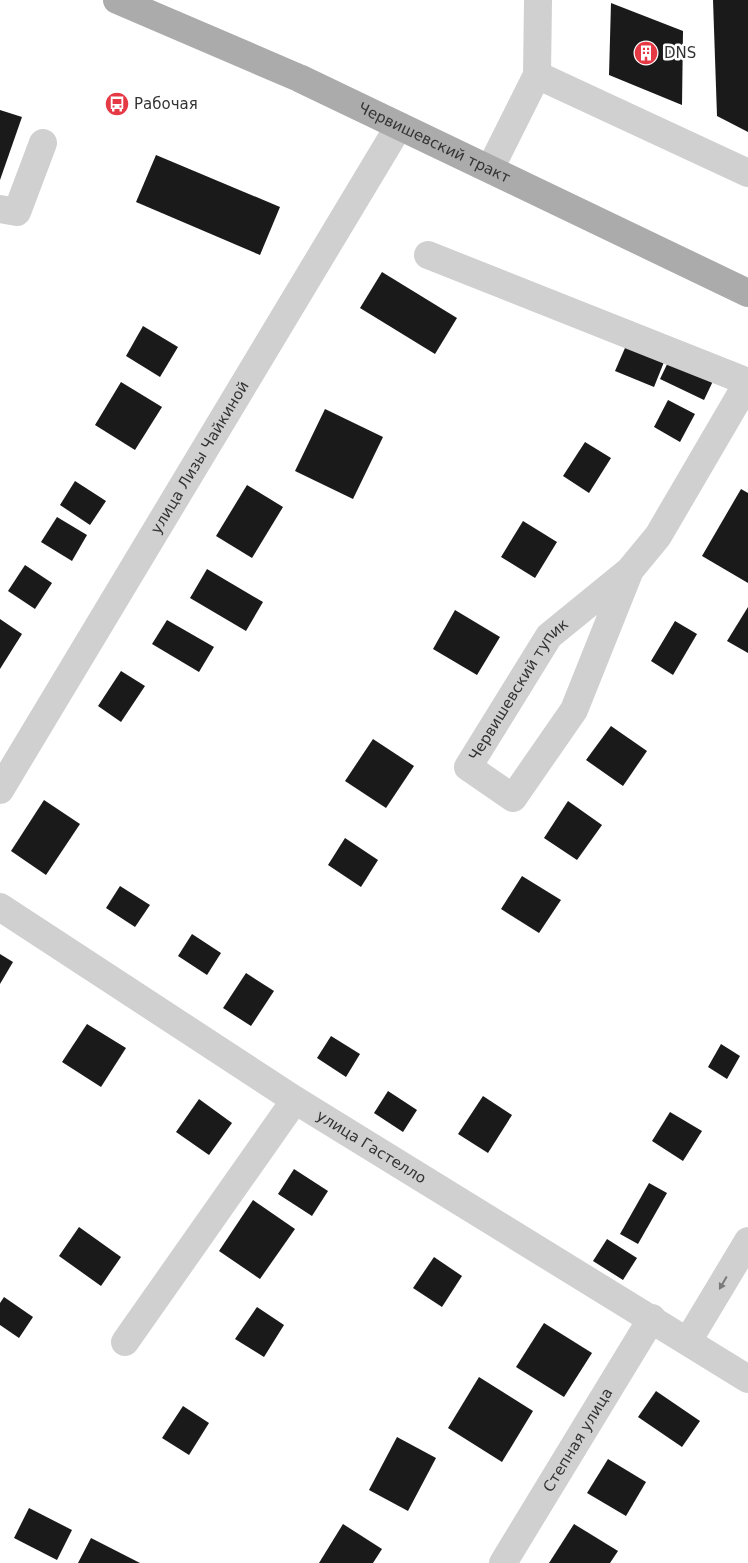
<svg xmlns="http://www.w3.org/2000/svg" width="748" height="1563" viewBox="0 0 748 1563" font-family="'DejaVu Sans',sans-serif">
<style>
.building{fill:#1a1a1a}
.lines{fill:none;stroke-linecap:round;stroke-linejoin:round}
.minor{stroke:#d0d0d0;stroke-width:28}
.major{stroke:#ababab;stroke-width:28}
.oneway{fill:#7a7a7a}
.labels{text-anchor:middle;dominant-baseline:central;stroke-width:5;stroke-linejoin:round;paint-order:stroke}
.poi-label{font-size:15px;fill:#333;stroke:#fff;text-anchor:start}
.street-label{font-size:15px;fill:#333;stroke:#fff}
</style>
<rect width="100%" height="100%" fill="#fff"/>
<!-- building -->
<g class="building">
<path d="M713 0H748V132L717 116Z"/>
<path d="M611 3 683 31 682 105 609 75Z"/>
<path d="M0 110 22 117 0 180Z"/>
<path d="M156 155 280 207 260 255 136 202Z"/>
<path d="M382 272 457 318 435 354 360 308Z"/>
<path d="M143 326 178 347 160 377 126 356Z"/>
<path d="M628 341 666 357 654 387 615 371Z"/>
<path d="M670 358 714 379 704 400 660 379Z"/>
<path d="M121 382 162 407 135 450 95 425Z"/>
<path d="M668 400 695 414 680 442 654 427Z"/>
<path d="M325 409 383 437 353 499 295 471Z"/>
<path d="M585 442 611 458 589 493 563 476Z"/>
<path d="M75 481 106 501 90 525 60 505Z"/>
<path d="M247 485 283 507 252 558 216 536Z"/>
<path d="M741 489 748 493V583L702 556Z"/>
<path d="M57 517 87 535 72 561 41 542Z"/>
<path d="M523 521 557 542 535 578 501 557Z"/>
<path d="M25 565 52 583 35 609 8 591Z"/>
<path d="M207 569 263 602 246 631 190 598Z"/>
<path d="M748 607V653L727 641Z"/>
<path d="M455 610 500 637 477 675 433 649Z"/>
<path d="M0 619 22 634 0 669Z"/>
<path d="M167 620 214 647 199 672 152 644Z"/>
<path d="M675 621 697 634 673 675 651 661Z"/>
<path d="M121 671 145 686 121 722 98 706Z"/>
<path d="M611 726 647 751 623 786 586 760Z"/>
<path d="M373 739 414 766 386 808 345 781Z"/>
<path d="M44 800 80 824 46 875 11 851Z"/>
<path d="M568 801 602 825 577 860 544 838Z"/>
<path d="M345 838 378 860 361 887 328 865Z"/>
<path d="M522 876 561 900 539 933 501 909Z"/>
<path d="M120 886 150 905 135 927 106 908Z"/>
<path d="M192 934 221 953 207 975 178 956Z"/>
<path d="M0 954 13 962 0 984Z"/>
<path d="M246 973 274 991 251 1026 223 1008Z"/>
<path d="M87 1024 126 1048 101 1087 62 1062Z"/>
<path d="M331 1036 360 1054 346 1077 317 1058Z"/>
<path d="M721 1044 740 1056 727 1079 708 1067Z"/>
<path d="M388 1091 417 1110 403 1132 374 1113Z"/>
<path d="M483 1096 512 1115 488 1153 458 1134Z"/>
<path d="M199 1099 232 1123 209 1155 176 1132Z"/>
<path d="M670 1112 702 1131 683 1161 652 1141Z"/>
<path d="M294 1169 328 1191 312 1216 278 1194Z"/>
<path d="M649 1183 667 1193 638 1244 620 1234Z"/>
<path d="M253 1200 295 1229 260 1279 219 1251Z"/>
<path d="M79 1227 121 1257 101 1286 59 1256Z"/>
<path d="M607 1239 637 1258 623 1280 593 1261Z"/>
<path d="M434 1257 462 1276 442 1307 413 1288Z"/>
<path d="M4 1297 33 1317 19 1338 0 1325V1303Z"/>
<path d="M257 1307 284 1325 264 1357 235 1339Z"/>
<path d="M544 1323 592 1353 564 1397 516 1367Z"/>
<path d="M479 1377 533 1411 502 1462 448 1428Z"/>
<path d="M656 1391 700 1421 682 1447 638 1417Z"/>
<path d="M183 1406 209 1423 189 1455 162 1438Z"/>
<path d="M397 1437 436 1458 408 1511 369 1490Z"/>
<path d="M608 1459 646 1482 626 1516 587 1493Z"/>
<path d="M29 1508 72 1530 57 1560 14 1538Z"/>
<path d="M343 1524 382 1549 373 1563H319Z"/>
<path d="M574 1524 618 1551 610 1563H549Z"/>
<path d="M91 1538 140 1563H78Z"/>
</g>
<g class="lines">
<!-- minor -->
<g class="minor">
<path d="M537 75 748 173"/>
<path d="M490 169 537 75 538 0"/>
<path d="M0 209 17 212 43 143"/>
<path d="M428 255 748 382"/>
<path id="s1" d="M630 570 574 710 513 798 468 767 549 636 630 570 658 536 748 382"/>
<path id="s2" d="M0 790 399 126"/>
<path id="s3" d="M0 907 295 1100 748 1379"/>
<path d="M688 1341 748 1241"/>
<path d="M125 1342 295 1100"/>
<path id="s4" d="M503 1563 652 1318"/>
</g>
<!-- major -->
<path class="major" id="s5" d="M117 0 299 78 748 293"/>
</g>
<!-- one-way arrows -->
<defs><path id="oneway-solid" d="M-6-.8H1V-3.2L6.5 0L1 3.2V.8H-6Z" transform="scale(1.25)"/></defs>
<use class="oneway" href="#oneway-solid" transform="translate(723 1283) rotate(120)"/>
<!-- icons -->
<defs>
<g id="building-disc" transform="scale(1.25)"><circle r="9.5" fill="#e63946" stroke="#fff"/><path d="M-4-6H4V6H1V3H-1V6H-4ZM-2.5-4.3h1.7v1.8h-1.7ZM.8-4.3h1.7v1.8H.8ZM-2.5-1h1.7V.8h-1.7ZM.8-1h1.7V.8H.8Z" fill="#fff"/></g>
<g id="bus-disc" transform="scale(1.25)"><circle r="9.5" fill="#e63946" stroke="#fff"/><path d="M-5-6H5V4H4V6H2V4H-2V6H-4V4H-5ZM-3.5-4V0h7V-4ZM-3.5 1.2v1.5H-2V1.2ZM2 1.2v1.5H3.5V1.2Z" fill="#fff"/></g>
</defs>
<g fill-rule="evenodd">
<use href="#building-disc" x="646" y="53"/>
<use href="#bus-disc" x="117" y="104"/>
</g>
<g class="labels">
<!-- poi labels -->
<g class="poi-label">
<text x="664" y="53">DNS</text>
<text x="134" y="104">Рабочая</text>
</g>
<!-- street labels -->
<g class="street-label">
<text stroke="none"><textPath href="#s5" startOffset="348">Червишевский тракт</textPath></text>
<text stroke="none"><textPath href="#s2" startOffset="388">улица Лизы Чайкиной</textPath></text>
<text stroke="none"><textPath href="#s1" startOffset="405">Червишевский тупик</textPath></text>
<text stroke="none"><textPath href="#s3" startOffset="442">улица Гастелло</textPath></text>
<text stroke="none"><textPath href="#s4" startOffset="144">Степная улица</textPath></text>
</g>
</g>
</svg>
